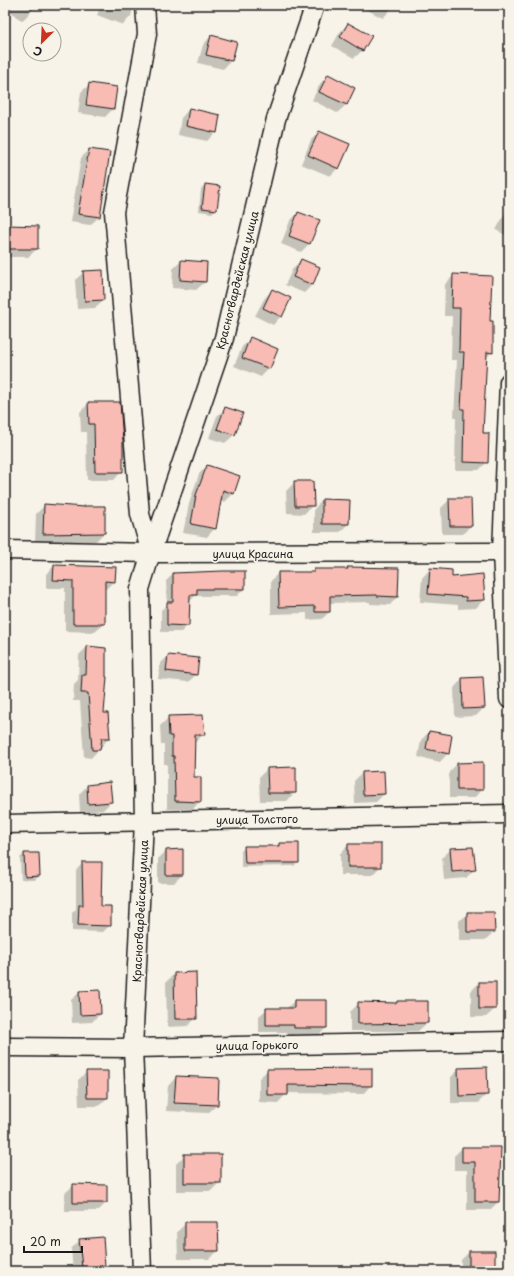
<svg xmlns="http://www.w3.org/2000/svg" width="514" height="1276" viewBox="0 0 514 1276" font-family="'Playpen Sans',sans-serif">
<style>
.shadow{fill:#0003}
.building{fill:#f8bcb4;stroke:#1c1c1c}
.lines{fill:none;stroke-linecap:round;stroke-linejoin:round}
.street-casing{stroke:#1c1c1c;stroke-width:21}
.street{stroke:#f7f3e8;stroke-width:18}
.labels{text-anchor:middle;dominant-baseline:central;stroke-width:3.5;stroke-linejoin:round;paint-order:stroke}
.street-label{font-size:11px;fill:#1c1c1c;stroke:#f7f3e8}
</style>
<rect width="100%" height="100%" fill="#f7f3e8"/>
<filter id="ink" filterUnits="userSpaceOnUse"><feTurbulence type="fractalNoise" baseFrequency=".025" numOctaves="2"/><feDisplacementMap in="SourceGraphic" scale="8" xChannelSelector="R" yChannelSelector="G"/><feConvolveMatrix kernelMatrix="1 2 1 2 8 2 1 2 1" color-interpolation-filters="sRGB"/></filter>
<g filter="url(#ink)">
<!-- shadow -->
<g class="shadow">
<path d="M5 5H37L22 21 5 7Z"/>
<path d="M101 5H134L131 16 123 25 97 15Z"/>
<path d="M357 5H393L391 9 383 18Z"/>
<path d="M348 24 363 50 354 58 332 46 340 32Z"/>
<path d="M211 36 236 43 231 61 223 69 198 63 203 45Z"/>
<path d="M328 75 354 88 346 105 337 113 312 100 320 84Z"/>
<path d="M90 84 113 109 105 117 78 113 81 92Z"/>
<path d="M189 109 216 132 207 141 178 135 181 118Z"/>
<path d="M319 132 338 168 330 176 301 164 311 140Z"/>
<path d="M89 150 99 217 90 225 70 222 81 158Z"/>
<path d="M205 185 216 209 212 213 199 211 201 189Z"/>
<path d="M509 206V237L496 230Z"/>
<path d="M298 213 318 221 309 244 301 252 281 244 290 221Z"/>
<path d="M8 226 37 249 28 257H5V230Z"/>
<path d="M301 260 319 268 312 285 304 293 285 285 293 268Z"/>
<path d="M181 261 205 282 196 290 172 288 173 269Z"/>
<path d="M84 272 103 300 95 308 77 309 75 280Z"/>
<path d="M454 275 489 322 492 352 486 358 482 434 487 462 479 470H455L456 417H454L457 360H451L452 316H444L445 284Z"/>
<path d="M272 290 281 316 273 325 255 316 264 299Z"/>
<path d="M251 338 269 368 261 377 234 366 242 347Z"/>
<path d="M89 403 122 471 114 480H87L86 432H81L80 412Z"/>
<path d="M226 408 241 413 234 435 225 443 209 438 217 416Z"/>
<path d="M207 466 233 494 225 502 220 500 215 528 207 537 183 533 189 504 199 474Z"/>
<path d="M295 482 313 505 304 514 287 513 286 491Z"/>
<path d="M450 499 471 525 463 534H442L441 508Z"/>
<path d="M322 500 348 524 340 532H314V509Z"/>
<path d="M45 505 104 533 96 541 35 542 36 514Z"/>
<path d="M54 566 114 581 106 589H104V624L95 632 65 631V588H46V574Z"/>
<path d="M348 568 397 597 390 605 370 604V602L329 603V612L322 619 307 620V613L271 614V581L278 573H312L314 570H346Z"/>
<path d="M430 569 451 578 484 599 476 608 458 609V605L420 602 422 578Z"/>
<path d="M173 574 244 589 237 596H195L189 602 188 625 181 632H161V610L167 605 166 581Z"/>
<path d="M87 647 109 738 91 758 84 757 80 701H73L74 684 78 680 79 655Z"/>
<path d="M168 656 197 674 188 682 158 679 160 664Z"/>
<path d="M482 678 484 708 476 716 455 717 454 688 462 679Z"/>
<path d="M169 717 204 734 194 743 193 778 200 801 192 810 167 809V764H164V744H161L160 726Z"/>
<path d="M429 732 448 753 440 762 418 757 421 740Z"/>
<path d="M482 763V789L474 798H449V772L457 764Z"/>
<path d="M267 769 295 792 287 801H260L259 777Z"/>
<path d="M362 773 384 794 376 802 355 803 354 781Z"/>
<path d="M109 784 111 802 103 810 80 812 79 794 87 786Z"/>
<path d="M279 844 298 862 294 866 241 867V851L245 847H276Z"/>
<path d="M348 845 380 867 372 875H340V854Z"/>
<path d="M451 849 474 870 466 878 444 880 442 858Z"/>
<path d="M166 851 182 875 174 883H158V859Z"/>
<path d="M24 854H38L39 876 35 880H21L20 858Z"/>
<path d="M83 863 100 907 110 925 103 932 72 931V913L76 909V870Z"/>
<path d="M468 913 494 932 485 940H459V921Z"/>
<path d="M174 974 196 1018 188 1026 167 1027 166 982Z"/>
<path d="M479 983 495 1009 486 1017H471V991Z"/>
<path d="M80 992 100 1014 92 1022 72 1023 71 1000Z"/>
<path d="M294 1001H326V1028L319 1035H287V1032H259V1016L267 1009H286Z"/>
<path d="M5 1002H9L8 1026 5 1029Z"/>
<path d="M397 1002 427 1023 418 1031H350V1012L359 1003 395 1004Z"/>
<path d="M459 1069 487 1094 478 1103H451V1077Z"/>
<path d="M268 1070 371 1085 363 1094 287 1093 278 1103 259 1102V1078Z"/>
<path d="M87 1072 107 1098 99 1106H79L78 1080Z"/>
<path d="M176 1077 218 1079 217 1105 208 1113 166 1111 168 1086Z"/>
<path d="M462 1148H500L498 1202 490 1210H467V1170H454V1156Z"/>
<path d="M185 1155 220 1182 211 1191H176V1164Z"/>
<path d="M74 1185 106 1203 98 1211H65V1193Z"/>
<path d="M186 1223 218 1251 209 1259H178L177 1232Z"/>
<path d="M80 1240 104 1266 99 1271H73L71 1249Z"/>
<path d="M469 1252 494 1271H461V1260Z"/>
</g>
<!-- building -->
<g class="building">
<path d="M348 23 372 36 363 51 340 37Z"/>
<path d="M211 35 237 42 232 61 206 55Z"/>
<path d="M328 74 355 88 347 105 319 92Z"/>
<path d="M89 83 117 87 114 109 86 105Z"/>
<path d="M189 108 220 115 217 133 186 126Z"/>
<path d="M319 131 350 144 339 169 308 155Z"/>
<path d="M89 149 110 152 100 217 78 214Z"/>
<path d="M205 184 220 186 217 210 202 208Z"/>
<path d="M298 212 320 220 310 244 289 236Z"/>
<path d="M8 225 38 226V249H8Z"/>
<path d="M301 259 320 267 313 285 293 277Z"/>
<path d="M181 260 207 262 206 282 180 280Z"/>
<path d="M103 270 104 300 85 301 83 271Z"/>
<path d="M453 274 492 276 490 321H493V353L487 352 483 433H489L488 463 463 462 464 409H461L464 352H459L460 308H452Z"/>
<path d="M272 289 291 298 282 317 263 308Z"/>
<path d="M250 337 278 349 270 369 242 358Z"/>
<path d="M88 402H120L123 441V472H95L94 424H89Z"/>
<path d="M225 407 243 413 235 435 217 429Z"/>
<path d="M207 465 240 476 234 494 223 490 216 529 191 524 196 495Z"/>
<path d="M294 481H313L314 506H295Z"/>
<path d="M449 498H471L472 526H450Z"/>
<path d="M322 499 350 500 349 524H322Z"/>
<path d="M44 504 84 507V506H105V533L43 534Z"/>
<path d="M54 565 116 567 115 582 105 581V624H73V581L53 580Z"/>
<path d="M347 567 399 568 398 597 377 596V595L330 596V612H315V606L279 607 278 572H314V569H348Z"/>
<path d="M430 568 452 570V577L483 574 485 600 466 601V597L428 594Z"/>
<path d="M223 571H245V589H197V595H190L189 626 167 625V602H173V573Z"/>
<path d="M87 646 106 648V677H107L104 713H108L110 738H102L100 750H92L88 693H81L82 675H86Z"/>
<path d="M168 655 199 658 197 675 166 671Z"/>
<path d="M483 677 485 708 463 709 462 678Z"/>
<path d="M203 715 205 735H195L194 777H201V802L175 801 174 756H172V736H169L168 716Z"/>
<path d="M429 731 452 735 449 754 426 749Z"/>
<path d="M483 762V790H457V763Z"/>
<path d="M296 767V793H268L267 768Z"/>
<path d="M384 771 385 794 363 795 362 772Z"/>
<path d="M110 782 112 802 88 804 87 785Z"/>
<path d="M279 843H299V863H245L244 846H279Z"/>
<rect x="348" y="844" width="33" height="23"/>
<path d="M473 847 476 870 452 872 450 848Z"/>
<path d="M183 849V875H166V850Z"/>
<path d="M24 853H39L40 876 25 877Z"/>
<path d="M82 862H102L101 906H111V926L78 925 79 905H83Z"/>
<path d="M467 912H494L495 932H467Z"/>
<path d="M196 972 197 1019H175L174 973Z"/>
<rect x="479" y="982" width="17" height="27"/>
<path d="M100 990 101 1014 80 1015 79 991Z"/>
<path d="M294 1000H327V1028H294V1025H266V1008H294Z"/>
<path d="M397 1001H428V1023L358 1024V1002L397 1003Z"/>
<path d="M487 1067 488 1095 459 1096 458 1068Z"/>
<path d="M372 1068V1086L288 1085V1095H267V1069Z"/>
<path d="M86 1071H108V1098H87Z"/>
<path d="M176 1076 219 1078 218 1105 174 1103Z"/>
<path d="M462 1147H501L499 1202H475V1162H462Z"/>
<rect x="184" y="1154" width="37" height="29"/>
<path d="M73 1184 107 1185V1203H73Z"/>
<path d="M185 1222H218L219 1251H185Z"/>
<path d="M103 1237 105 1266 82 1268 79 1239Z"/>
<rect x="469" y="1251" width="26" height="20"/>
</g>
<g class="lines">
<!-- street casing -->
<g class="street-casing">
<g id="street">
<path d="M145 5 147 34 114 212 140 514 151 553"/>
<path d="M509 382 502 552 509 699"/>
<path d="M5 550 151 553 502 552"/>
<path d="M5 824 509 814"/>
<path d="M5 1047 133 1048 509 1041"/>
<path d="M142 1271 133 1048 144 821 140 589 151 553 224 338 276 119 315 5"/>
</g>
</g>
<!-- street -->
<use href="#street" class="street"/>
</g>
</g>
<g class="labels">
<!-- street labels -->
<g class="street-label">
<text transform="translate(237 280) rotate(-76)">Красногвардейская улица</text>
<text x="253" y="553">улица Красина</text>
<text transform="translate(257 819) rotate(-1)">улица Толстого</text>
<text transform="translate(140 911) rotate(-87)">Красногвардейская улица</text>
<text transform="translate(257 1045) rotate(-1)">улица Горького</text>
</g>
</g>
<!-- margin -->
<rect width="514" height="1276" fill="none" stroke="#f7f3e8" stroke-width="20"/>
<rect x="10" y="10" width="494" height="1256" fill="none" stroke="#1c1c1c" stroke-width="1.5" filter="url(#ink)"/>
<!-- north arrow -->
<g transform="translate(42 42) rotate(204)"><circle r="19" fill="#f7f3e8" stroke="#9f9d96"/>
<path d="M0-3L7 15L0 10L-7 15Z" fill="#c8321e"/>
<text y="-6" font-size="11" font-weight="bold" text-anchor="middle" fill="#1c1c1c">С</text>
</g>
<!-- scale -->
<path d="M24 1246v6h58v-6" fill="none" stroke="#1c1c1c" stroke-width="2"/>
<text x="30" y="1246" font-size="12" fill="#1c1c1c" stroke="#f7f3e8" stroke-width="3" paint-order="stroke">20 m</text>
</svg>
